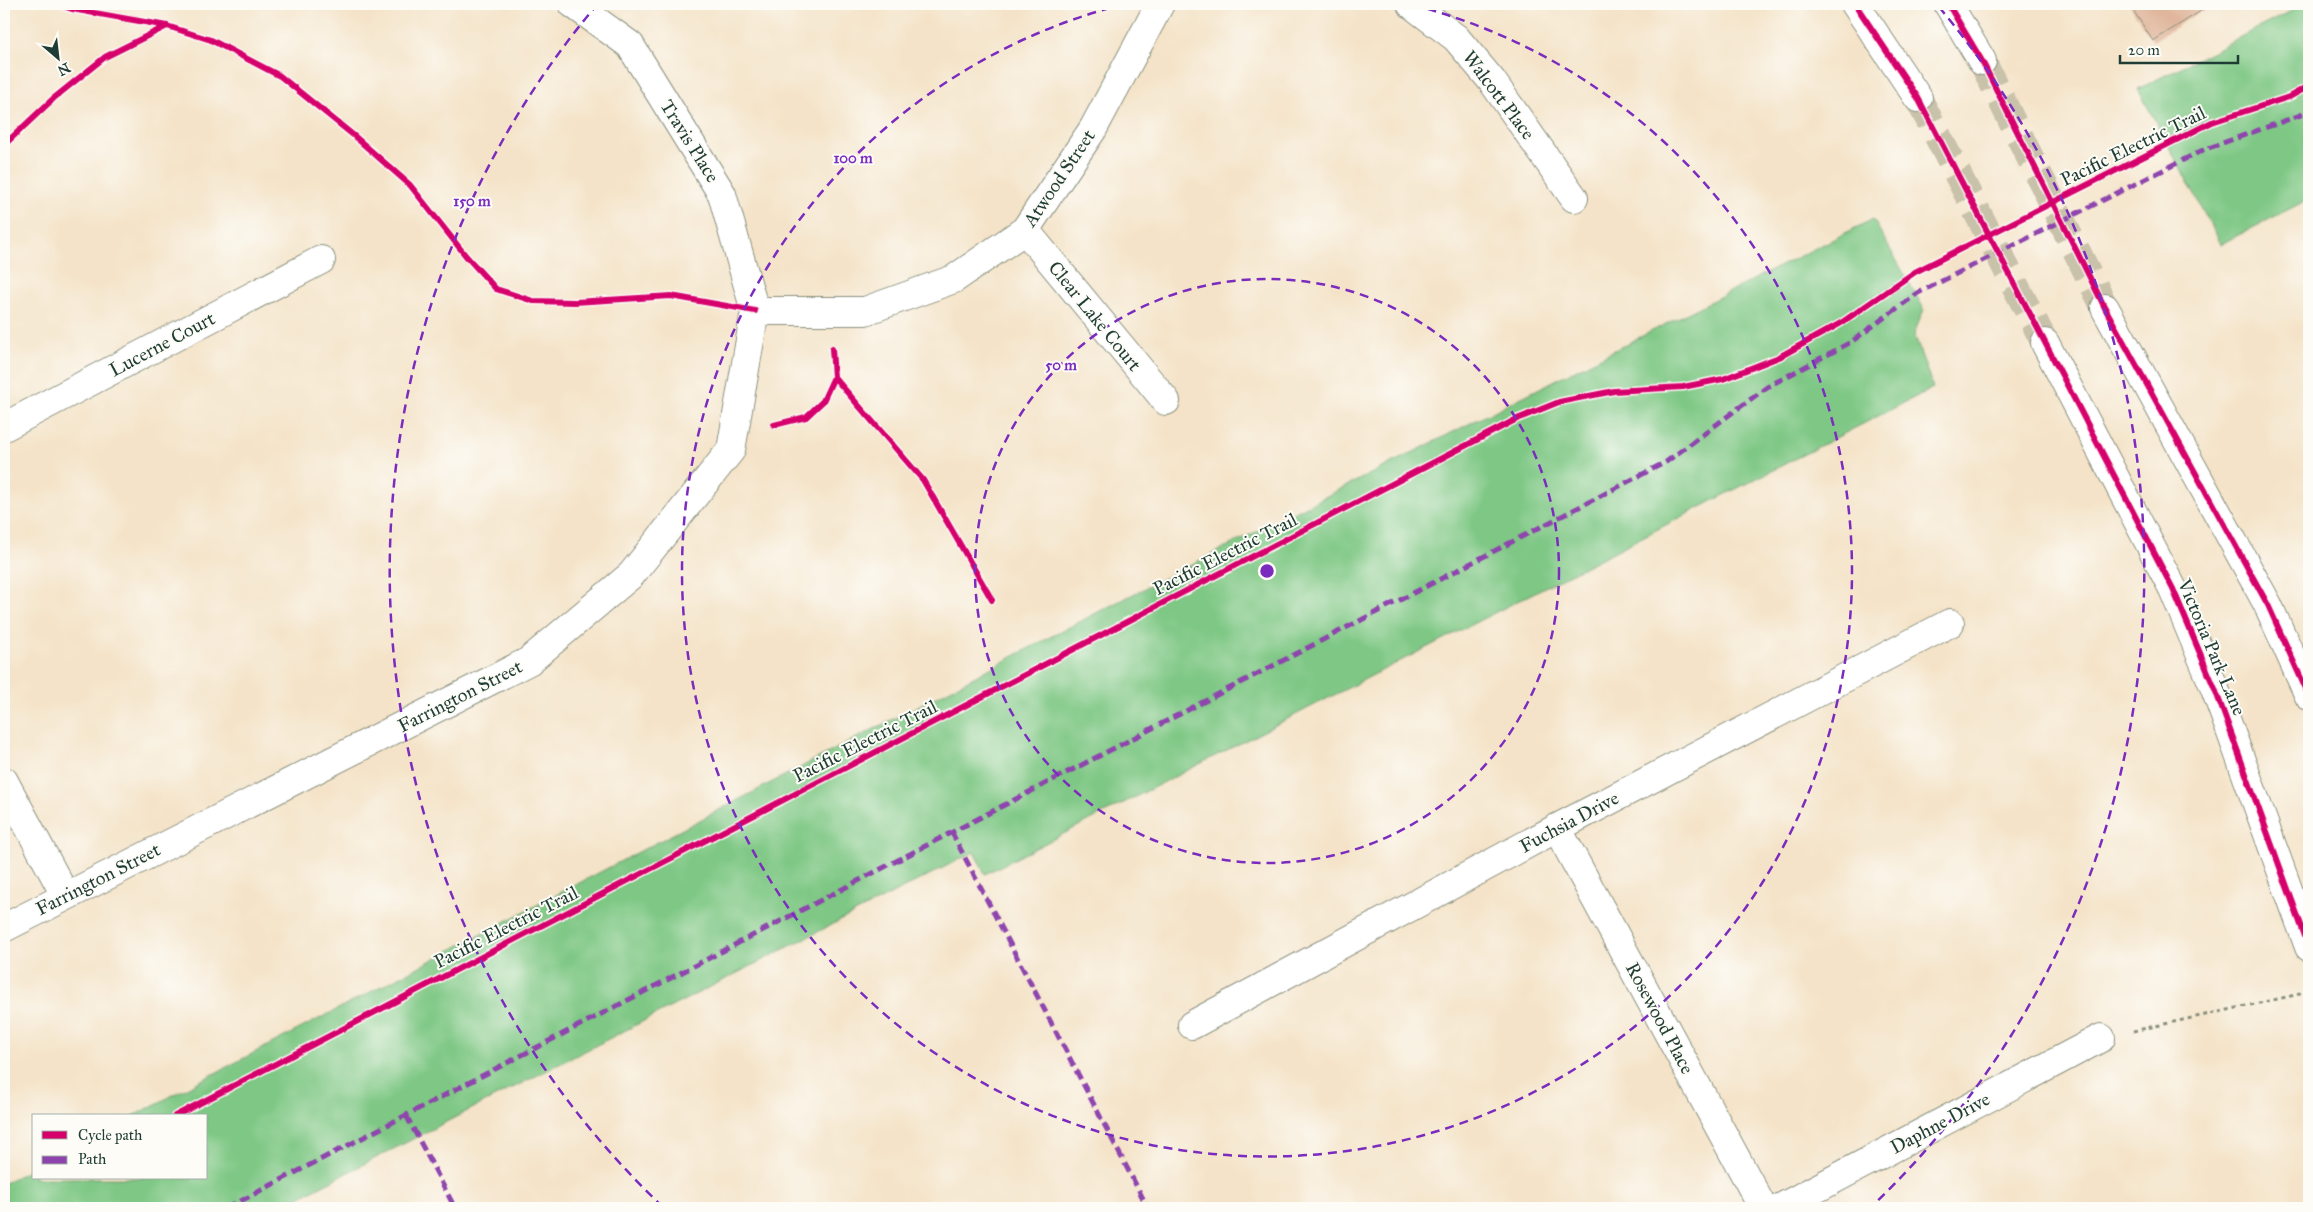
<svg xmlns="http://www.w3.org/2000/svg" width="2313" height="1212" viewBox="0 0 2313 1212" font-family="'IM FELL Great Primer',serif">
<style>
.green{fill:#7ec784;stroke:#4e825c}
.building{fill:#deb195}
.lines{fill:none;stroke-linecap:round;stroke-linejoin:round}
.minor-tunnel{stroke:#c9c2aa;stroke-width:28;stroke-dasharray:28 14;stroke-linecap:butt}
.minor-casing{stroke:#8a907e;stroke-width:30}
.path{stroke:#8a907e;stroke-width:3;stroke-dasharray:4 4;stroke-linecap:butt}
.minor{stroke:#fff;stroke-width:28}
.quiet{stroke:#8e44ad;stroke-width:5;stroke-dasharray:10 5;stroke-linecap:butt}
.cycleway-casing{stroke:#fdfcf7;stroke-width:9}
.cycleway{stroke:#d6006c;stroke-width:6}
.ring{fill:none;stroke:#7b2cbf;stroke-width:2.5;stroke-dasharray:9 6}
.labels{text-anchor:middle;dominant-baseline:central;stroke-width:4;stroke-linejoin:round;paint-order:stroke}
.street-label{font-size:19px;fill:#1f3d34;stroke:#fdfcf7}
.centre{fill:#7b2cbf;stroke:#fdfcf7;stroke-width:2.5}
.ring-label{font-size:15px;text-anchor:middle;font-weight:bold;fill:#7b2cbf;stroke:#fdfcf7;stroke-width:4;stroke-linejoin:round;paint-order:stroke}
</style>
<rect width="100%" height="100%" fill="#fdfcf7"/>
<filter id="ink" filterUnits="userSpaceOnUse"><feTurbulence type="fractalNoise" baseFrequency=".02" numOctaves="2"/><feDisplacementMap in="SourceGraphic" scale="10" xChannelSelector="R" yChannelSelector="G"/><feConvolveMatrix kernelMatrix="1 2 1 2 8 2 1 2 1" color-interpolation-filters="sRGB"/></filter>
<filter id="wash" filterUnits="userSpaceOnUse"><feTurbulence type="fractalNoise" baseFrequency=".0096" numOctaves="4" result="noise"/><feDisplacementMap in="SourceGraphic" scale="20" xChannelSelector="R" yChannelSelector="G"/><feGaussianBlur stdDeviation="1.12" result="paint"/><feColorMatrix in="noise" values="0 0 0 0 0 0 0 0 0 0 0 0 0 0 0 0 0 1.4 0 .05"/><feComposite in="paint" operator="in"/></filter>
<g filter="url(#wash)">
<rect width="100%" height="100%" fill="#f4e3c8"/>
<!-- green -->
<g class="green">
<path d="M2305 4H2309V199L2221 244 2138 89Z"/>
<path d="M1873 219 1924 309 1914 334 1933 388 985 874 974 852 278 1208H4V1183L34 1168V1178H206V1116H133L1102 610Z"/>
</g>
<g id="blocks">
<!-- building -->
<path class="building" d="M2129 4H2212L2153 41Z"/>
</g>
</g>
<g filter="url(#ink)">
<use href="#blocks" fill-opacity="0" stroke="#8a907e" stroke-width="1"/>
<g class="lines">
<!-- minor-tunnel -->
<g class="minor-tunnel">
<path d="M1982 61 2105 308"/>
<path d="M1918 98 2045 343"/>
</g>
<!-- minor casing -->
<g class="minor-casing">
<g id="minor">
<path d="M1411 4 1456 38 1492 81 1574 198"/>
<path d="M1855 4 1918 98"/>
<path d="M1948 4 1982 61"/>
<path d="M1025 230 1166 401"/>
<path d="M2105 308 2268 605 2309 696"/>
<path d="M755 311H865L954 279 1025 230 1093 129 1160 4"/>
<path d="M2045 343 2173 589 2215 689 2309 947"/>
<path d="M4 427 321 260"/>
<path d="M4 781 65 895"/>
<path d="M1557 828 1763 1208"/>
<path d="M4 928 529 661 631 575 731 450 755 311 722 194 630 45 573 4"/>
<path d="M1192 1025 1557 828 1950 623"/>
<path d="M1780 1208 2101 1038"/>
</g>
</g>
<!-- path -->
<path class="path" d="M2133 1031 2309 992"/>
<!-- minor -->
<use href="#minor" class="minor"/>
<!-- quiet -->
<g class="quiet">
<path d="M951 831 1148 1208"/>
<path d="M406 1115 455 1208"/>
<path d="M227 1208 1666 462 1767 387 1851 342 1918 293 2203 150 2309 112"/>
</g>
<!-- cycleway casing -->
<g class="cycleway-casing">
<g id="cycleway">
<path d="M57 4 72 9 167 26 211 40 280 76 353 135 410 185 466 256 496 289 533 301 575 302 671 296 755 311"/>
<path d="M1855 4 1918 98 2173 589 2215 689 2309 947"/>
<path d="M1948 4 1982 61 2105 308 2268 605 2309 696"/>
<path d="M4 145 54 98 105 57 167 26"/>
<path d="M834 377 923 480 992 600"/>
<path d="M774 425 806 417 823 401 834 377 832 349"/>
<path d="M175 1116 1517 419 1559 402 1614 391 1683 387 1723 379 1779 357 1841 323 1915 272 2212 122 2289 97 2309 86"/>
</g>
</g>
<!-- cycleway -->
<use href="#cycleway" class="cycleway"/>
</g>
</g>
<!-- distance rings -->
<g class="ring">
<circle cx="1267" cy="571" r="292"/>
<path d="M1413 5A585 585 0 1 1 1121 5"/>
<path d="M663 1207A877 877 0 0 1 595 7M1939 7A877 877 0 0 1 1871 1207"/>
</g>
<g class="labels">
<!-- street labels -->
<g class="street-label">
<text transform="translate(1499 95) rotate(53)">Walcott Place</text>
<text transform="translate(690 141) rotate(58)">Travis Place</text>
<text transform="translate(2133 146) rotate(-26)">Pacific Electric Trail</text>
<text transform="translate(1059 178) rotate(-56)">Atwood Street</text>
<text transform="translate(1095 316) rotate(51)">Clear Lake Court</text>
<text transform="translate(162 344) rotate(-28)">Lucerne Court</text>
<text transform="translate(1225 554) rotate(-27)">Pacific Electric Trail</text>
<text transform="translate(2212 647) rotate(67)">Victoria Park Lane</text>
<text transform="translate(460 696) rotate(-27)">Farrington Street</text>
<text transform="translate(865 741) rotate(-27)">Pacific Electric Trail</text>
<text transform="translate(1569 822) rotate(-28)">Fuchsia Drive</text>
<text transform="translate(98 879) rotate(-27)">Farrington Street</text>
<text transform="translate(506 927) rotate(-27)">Pacific Electric Trail</text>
<text transform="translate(1660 1018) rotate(62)">Rosewood Place</text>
<text transform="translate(1940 1123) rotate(-28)">Daphne Drive</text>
</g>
</g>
<circle cx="1267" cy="571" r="8" class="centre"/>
<g class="ring-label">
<text x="853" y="163">100 m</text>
<text x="472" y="206">150 m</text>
<text x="1061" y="370">50 m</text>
</g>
<!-- margin -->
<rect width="2313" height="1212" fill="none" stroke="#fdfcf7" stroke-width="20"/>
<!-- legend -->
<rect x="32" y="1114" width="175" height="65" fill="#fdfcf7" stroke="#a4b0a9"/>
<rect x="42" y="1131" width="25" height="8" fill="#d6006c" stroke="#a4b0a9"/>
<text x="78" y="1140" font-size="15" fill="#1f3d34">Cycle path</text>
<rect x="42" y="1156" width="25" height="8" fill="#8e44ad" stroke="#a4b0a9"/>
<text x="78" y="1164" font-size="15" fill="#1f3d34">Path</text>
<!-- north arrow -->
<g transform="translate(58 58) rotate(152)" stroke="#fdfcf7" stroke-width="4" paint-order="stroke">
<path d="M0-4L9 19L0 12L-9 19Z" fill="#1f3d34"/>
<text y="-8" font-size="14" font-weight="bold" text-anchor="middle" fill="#1f3d34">N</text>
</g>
<!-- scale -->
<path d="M2120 55v8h118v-8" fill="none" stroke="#1f3d34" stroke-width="2.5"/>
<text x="2128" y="55" font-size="15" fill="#1f3d34" stroke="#fdfcf7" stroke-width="4" paint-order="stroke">20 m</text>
</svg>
